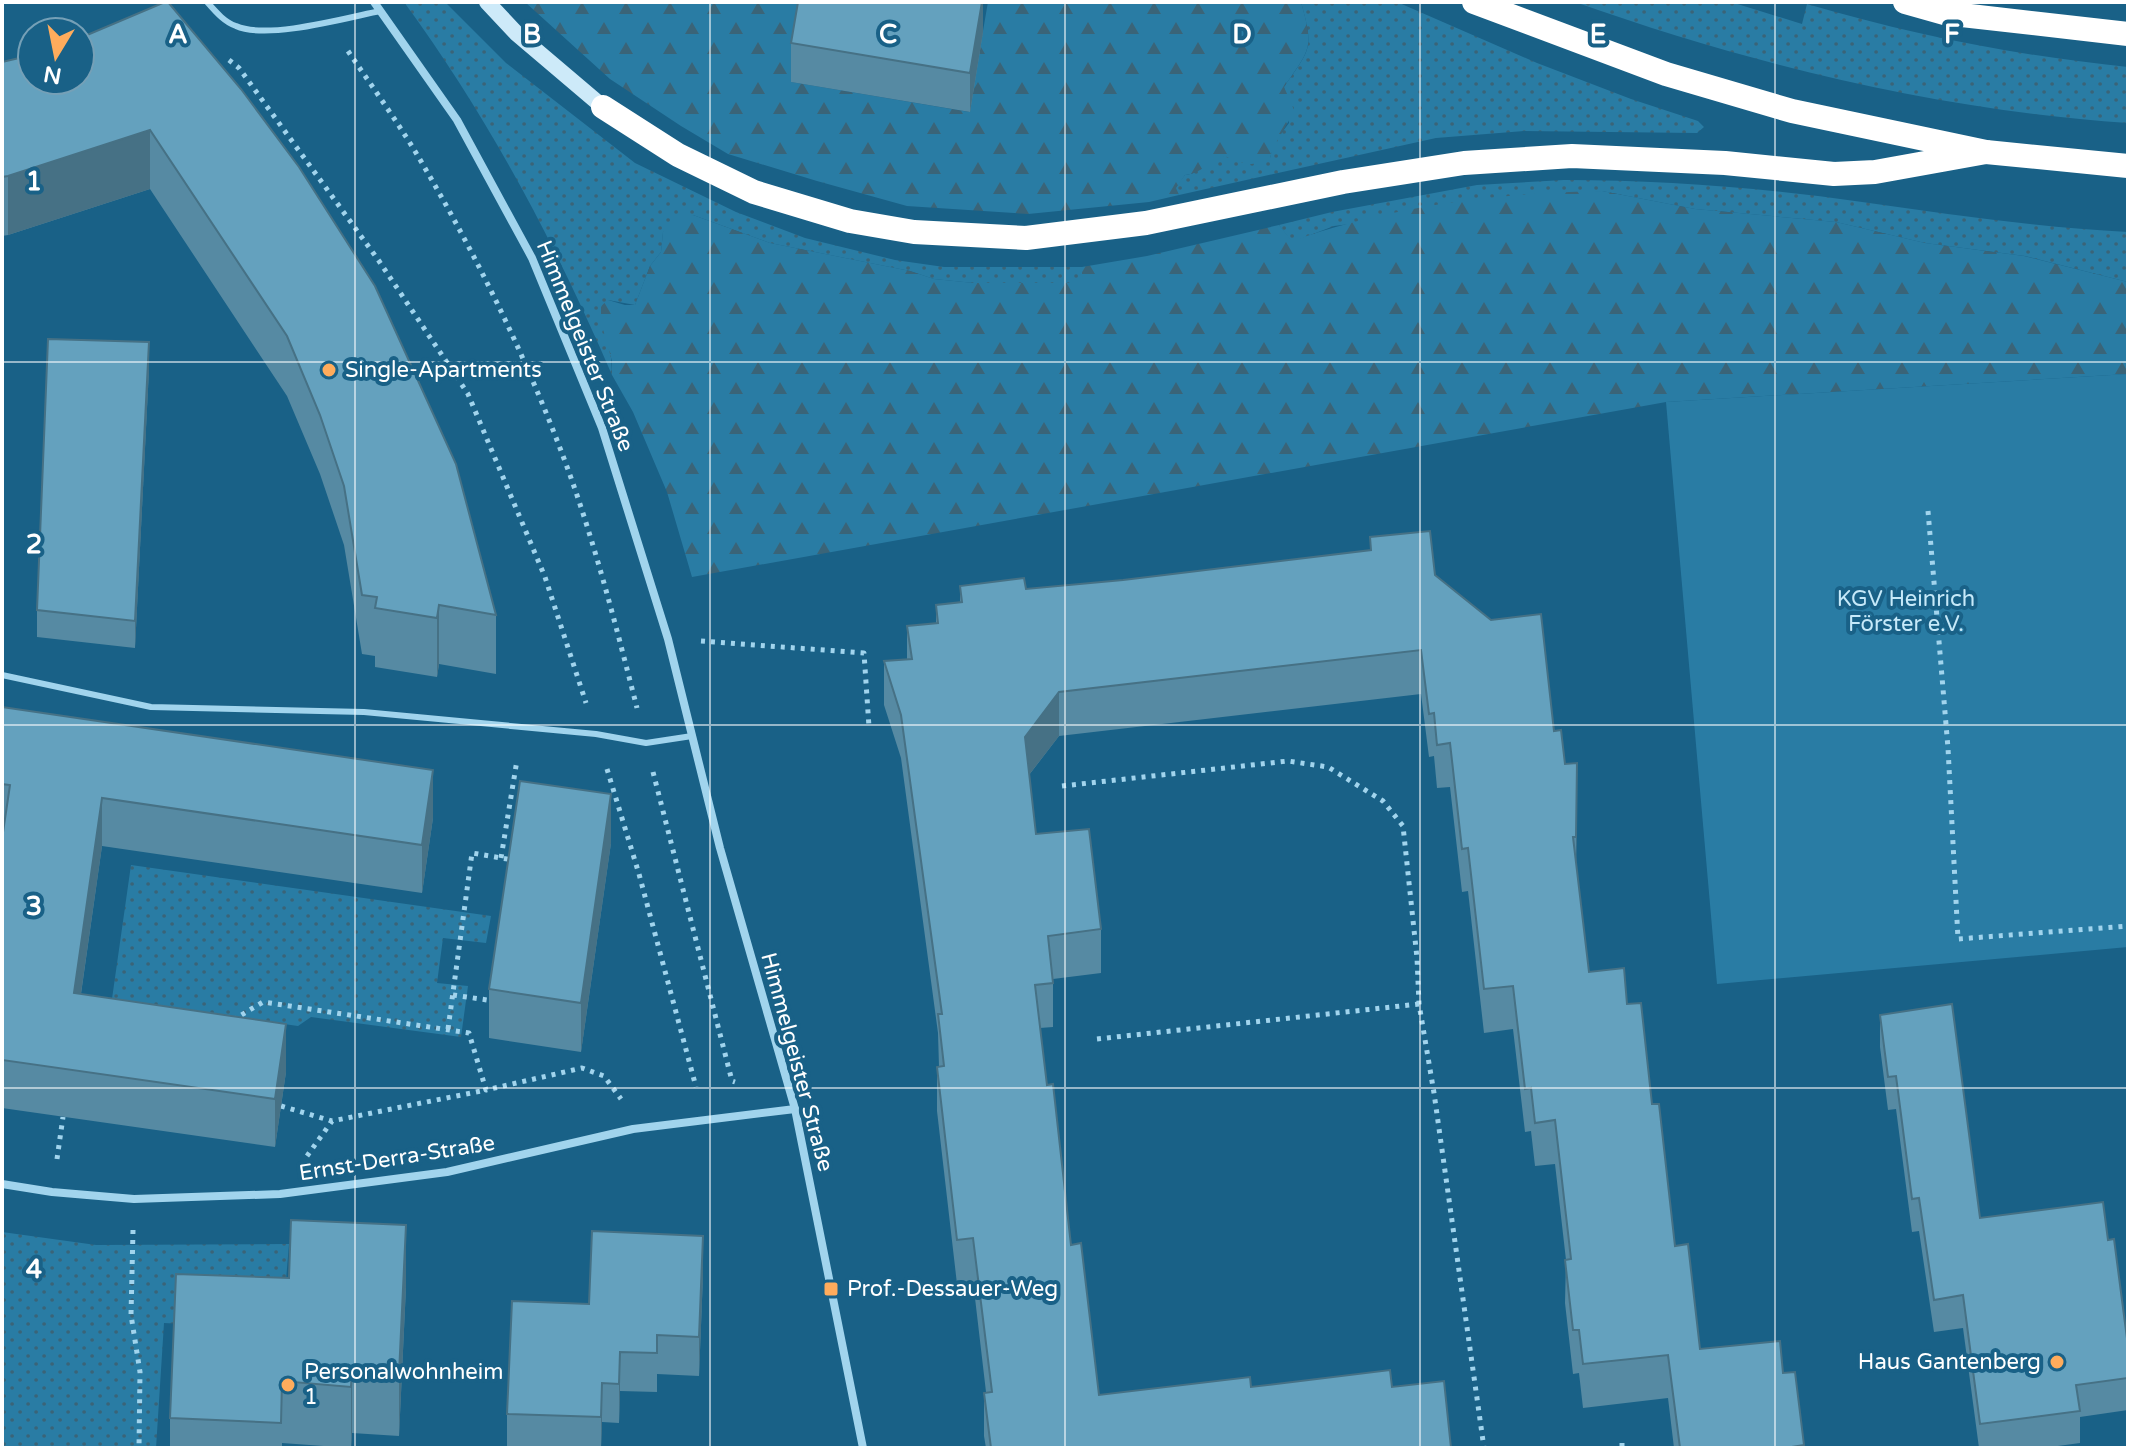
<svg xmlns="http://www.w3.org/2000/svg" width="2130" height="1450" viewBox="0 0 2130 1450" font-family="'Varela Round',sans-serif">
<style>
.grass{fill:url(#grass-dots)}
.forest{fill:url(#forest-firs)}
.garden{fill:#297ca4}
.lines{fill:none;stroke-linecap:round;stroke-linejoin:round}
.path{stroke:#a1d4ed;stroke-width:5;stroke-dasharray:4 6;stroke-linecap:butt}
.lane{stroke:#a1d4ed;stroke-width:6}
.street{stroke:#a1d4ed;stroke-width:8}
.secondary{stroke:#cdeaf9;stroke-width:16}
.highway{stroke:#fff;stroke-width:24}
.wall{fill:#568aa3}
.shaded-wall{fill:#467185}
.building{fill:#64a1be;stroke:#467185;stroke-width:2}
.grid{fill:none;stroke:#fff;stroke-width:2;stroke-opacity:0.55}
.poi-dot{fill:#ffac5c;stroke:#196187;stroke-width:3}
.labels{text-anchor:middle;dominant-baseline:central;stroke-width:8;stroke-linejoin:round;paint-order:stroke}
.street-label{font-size:22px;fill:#fff;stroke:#196187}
.poi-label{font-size:22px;fill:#fff;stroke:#196187;text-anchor:start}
.park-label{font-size:22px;fill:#c6e9f9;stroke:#196187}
.grid-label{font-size:26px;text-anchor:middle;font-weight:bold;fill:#fff;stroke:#196187;stroke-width:8;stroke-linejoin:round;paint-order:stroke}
</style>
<defs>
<pattern id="grass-dots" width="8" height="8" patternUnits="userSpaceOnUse" patternTransform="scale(2)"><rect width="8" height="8" fill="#297ca4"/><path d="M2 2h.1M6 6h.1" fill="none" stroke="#3a6478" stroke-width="1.8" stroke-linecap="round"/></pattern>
<pattern id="forest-firs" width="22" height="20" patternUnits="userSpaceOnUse" patternTransform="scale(2)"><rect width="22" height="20" fill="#297ca4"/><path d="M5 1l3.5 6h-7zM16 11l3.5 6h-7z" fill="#3a6478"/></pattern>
</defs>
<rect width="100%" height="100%" fill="#196187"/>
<!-- grass -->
<g class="grass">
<path d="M404 2H445L506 63 635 163 736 212 805 238 895 260 944 267H1082L1083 283H974L934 279 910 271 770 243 693 215 663 232 661 252 650 266 635 305 608 300 612 375C555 243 489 118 404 2Z"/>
<path d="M1301 2H1397L1537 63 1631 99 1698 121 1704 127 1697 133 1524 131 1436 138 1179 195 1175 188 1185 175C1201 174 1208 159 1224 156 1238 154 1256 157 1270 158L1274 143 1289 123 1284 87C1311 48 1314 49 1301 2Z"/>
<path d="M1575 2H1731L1802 24 1807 4C1913 35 2019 56 2128 67V123C1939 110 1753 65 1575 2Z"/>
<path d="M1564 180C1664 180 1763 188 1862 202 1950 214 2039 228 2128 232V282L2025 256 1925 243 1836 222 1695 209 1602 191 1334 226 1292 242 1279 225 1332 212 1477 185Z"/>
<path d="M131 865 491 916 486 943 443 938 437 983 468 986 461 1037 311 1017 298 1026 201 1012 110 1013Z"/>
<path d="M2 1232 96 1245 289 1244 282 1329 164 1323 156 1448H2Z"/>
</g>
<!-- forest -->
<g class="forest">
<path d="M525 2H804L791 82 969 112 988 2H1301C1314 48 1311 48 1284 87L1294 110C1287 127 1275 140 1270 158 1254 168 1241 164 1225 156 1209 162 1199 174 1185 175L1176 188 1179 195 1149 202 1028 214 907 206 817 181 728 154 681 126 610 79Z"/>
<path d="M1602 191 1695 209 1836 222 1925 243 2024 256 2128 282V374L1666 402 692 577 667 492 633 412 612 375V361L601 322V306L608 300 625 305H635L650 266 661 252 663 232 673 217 693 215 770 243 910 271 934 279 974 283H1082V267L1147 256 1279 225 1292 241C1392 206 1496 193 1602 191Z"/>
</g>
<!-- garden -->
<path class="garden" d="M2128 374V947L1717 984 1666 402Z"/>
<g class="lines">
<!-- path -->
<g class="path">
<path d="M348 51C373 88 400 125 422 163 480 262 531 367 570 475 597 551 617 630 637 708"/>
<path d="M229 60 239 68 379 261 468 394 545 577 586 703"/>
<path d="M1928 511 1948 748 1958 939 2128 926"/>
<path d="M701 641 864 653 869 727"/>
<path d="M607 769 639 874 696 1087"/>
<path d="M653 772 732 1081 735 1082"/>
<path d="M1062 786 1288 761 1328 767 1383 801 1403 826 1417 958 1419 1004 1434 1093 1484 1448"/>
<path d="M501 858 517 760"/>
<path d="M453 995 494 1001"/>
<path d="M233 1020 263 1002 469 1033 486 1090 582 1068 604 1076 621 1099"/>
<path d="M448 1029 472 853 513 860"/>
<path d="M1097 1039 1419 1004"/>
<path d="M281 1106 332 1121 486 1090"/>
<path d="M307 1156 332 1121"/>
<path d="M57 1159 63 1117"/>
<path d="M133 1230 131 1315 140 1372 139 1448"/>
<path d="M1622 1443V1448"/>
</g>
<!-- lane -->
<g class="lane">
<path d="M207 2C215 11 224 22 236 26 267 40 346 18 380 11"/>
<path d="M2 675 151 707 364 712 596 734 646 743 692 736"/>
</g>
<!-- street -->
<g class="street">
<path d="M374 2 457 120 532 258 602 428 668 639 720 848 795 1109 863 1448"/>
<path d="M2 1184 52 1192 134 1199 280 1194 447 1172 633 1129 795 1109"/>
</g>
<!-- secondary -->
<path class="secondary" d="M487 2 517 34 603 107"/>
<!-- highway -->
<g class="highway">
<path d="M1474 2 1666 74 1792 111 1986 152 2128 166"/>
<path d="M1905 2 1944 13 2128 34"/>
<path d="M603 107 678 155 754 192 850 221 914 232 1026 238 1146 223 1343 182 1464 163 1572 156 1725 163 1834 174 1875 172 1986 152"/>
</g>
</g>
<!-- wall -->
<g class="wall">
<path d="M165 2 496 615V674L439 664 437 677 375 667V656L362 654 344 545 320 474 287 396 150 189 8 235 2 236V62L32 80Z"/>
<path d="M983 2V32L970 112 791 82V43Z"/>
<path d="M149 369 135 648 37 637V610Z"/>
<path d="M1370 537 1435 575 1554 731 1577 806 1576 863 1589 972 1627 1004 1652 1104 1675 1246 1700 1349 1783 1373 1795 1372 1804 1448H1674L1668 1398 1583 1408 1579 1373 1573 1374 1565 1303 1566 1260 1555 1164 1535 1166 1531 1131 1525 1132 1513 1029 1484 1033 1468 891 1462 892 1450 787 1437 788 1434 756 1429 757 1421 694 1059 736 1029 775 1036 834 1101 929V973L1053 979V1027L1040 1028 1047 1085 1071 1245 1099 1395 1251 1387H1392L1451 1448H986L984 1436V1393L986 1392 973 1281 957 1284 937 1111V1067H939L938 1033 901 758 884 705V661L907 659V626L936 624V605L960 602V586L1026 589 1123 580 1370 550Z"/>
<path d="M2 707 433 818 422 893 102 846 81 994 286 1072 275 1147 2 1108Z"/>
<path d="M611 843 581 1052 489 1038V989Z"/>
<path d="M1880 1015 1980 1218 2108 1240 2128 1346V1410L2080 1417V1443L2043 1448H1979L1963 1328 1934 1332 1919 1231 1912 1232 1896 1109 1888 1110 1880 1047Z"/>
<path d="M703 1275 699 1376 657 1374V1392L620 1391 619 1423 602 1422 601 1448H507V1414L589 1304Z"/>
<path d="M406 1287 399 1436 352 1433 351 1448 282 1443V1448H170V1418Z"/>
</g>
<!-- shaded-wall -->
<g class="shaded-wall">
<path d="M982 2H983V32L970 112V73Z"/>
<path d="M150 130V189L8 235V176Z"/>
<path d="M149 342V369L135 648V621Z"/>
<path d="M439 605V664L437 677V618Z"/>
<path d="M1059 692V736L1025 780V737Z"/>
<path d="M1577 763V806L1576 880V837Z"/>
<path d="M433 770V818L422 893V845Z"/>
<path d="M611 794V843L581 1052V1003Z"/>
<path d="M102 798V846L74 1042V993Z"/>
<path d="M286 1024V1072L275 1147V1099Z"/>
<path d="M406 1225V1287L399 1436V1374Z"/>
<path d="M703 1236V1275L699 1376V1337Z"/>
<path d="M620 1352V1391L619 1423V1384Z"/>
<path d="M352 1371V1433L351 1448V1387Z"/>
<path d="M602 1383V1422L601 1448V1417Z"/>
</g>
<!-- building -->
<g class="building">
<path d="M165 2H168L241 89 299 167 375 286 456 464 496 615 439 605 437 618 375 608 377 597 362 595 344 486 320 415 287 336 150 130 8 176 2 177V62L32 55V80H80V38Z"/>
<path d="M798 2H982L970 73 791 43Z"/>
<path d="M48 339 149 342 135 621 37 610Z"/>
<path d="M1430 531 1435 575 1491 620 1541 614 1554 731 1561 730 1565 764 1577 763 1576 837H1573L1589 972 1624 968 1627 1004 1641 1003 1652 1104H1659L1675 1246 1688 1244 1700 1349 1780 1341 1783 1373 1795 1372 1804 1445 1791 1447V1448H1680L1668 1355 1583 1364 1579 1330H1573L1565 1260 1571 1259 1555 1120 1535 1123 1531 1088 1525 1089 1513 986 1484 989 1468 848 1462 849 1450 743 1437 745 1434 713 1429 714 1421 650 1059 692 1025 737 1036 834 1089 829 1101 929 1048 936 1053 983 1035 985 1047 1085 1053 1084 1071 1245 1081 1243 1099 1395 1250 1377 1251 1387 1390 1370 1392 1387 1444 1381 1451 1448H991L984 1393 992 1392 973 1238 957 1240 937 1067 944 1066 938 1014H942L901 715 884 661 912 659 907 626 938 623 936 605 962 602 960 586 1024 578 1026 589 1123 580 1371 550 1370 537Z"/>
<path d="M2 707 433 770 422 845 102 798 74 993 286 1024 275 1099 2 1060V839L10 785 2 784Z"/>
<path d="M520 781 611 794 581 1003 489 989Z"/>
<path d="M1952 1004 1980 1218 2103 1202 2108 1240 2114 1239 2128 1346V1378L2076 1385 2080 1411 1980 1424 1963 1295 1934 1300 1919 1198 1912 1199 1896 1076 1888 1077 1880 1015Z"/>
<path d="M291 1220 406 1225 399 1374 352 1371 351 1387 282 1381 281 1423 170 1418 176 1274 289 1278Z"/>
<path d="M592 1231 703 1236 699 1337 657 1335V1353L620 1352 619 1384 602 1383 601 1417 507 1414 512 1301 589 1304Z"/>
</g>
<!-- grid -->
<path class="grid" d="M355 2V1448M710 2V1448M1065 2V1448M1420 2V1448M1775 2V1448M2 362H2128M2 725H2128M2 1088H2128"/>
<!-- markers -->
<g class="poi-dot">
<circle cx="329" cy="370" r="8"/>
<rect x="823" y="1281" width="16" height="16" rx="4"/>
<circle cx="2057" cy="1362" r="8"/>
<circle cx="288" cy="1385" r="8"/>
</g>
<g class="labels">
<!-- street labels -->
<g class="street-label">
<text transform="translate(585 346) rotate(68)">Himmelgeister Straße</text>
<text transform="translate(797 1062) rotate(75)">Himmelgeister Straße</text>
<text transform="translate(397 1158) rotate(-9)">Ernst-Derra-Straße</text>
</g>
<!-- poi labels -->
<g class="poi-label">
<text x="345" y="370">Single-Apartments</text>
<text x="847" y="1289">Prof.-Dessauer-Weg</text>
<text x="2041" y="1362" text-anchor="end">Haus Gantenberg</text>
<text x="304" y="1372">Personalwohnheim<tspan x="304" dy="25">1</tspan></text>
</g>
<!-- park labels -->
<g class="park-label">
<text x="1906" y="599">KGV Heinrich<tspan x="1906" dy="25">Förster e.V.</tspan></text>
</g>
</g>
<g class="grid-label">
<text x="178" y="43">A</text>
<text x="532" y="43">B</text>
<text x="888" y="43">C</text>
<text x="1242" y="43">D</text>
<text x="1598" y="43">E</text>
<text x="1952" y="43">F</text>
<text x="34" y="190">1</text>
<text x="34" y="553">2</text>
<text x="34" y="915">3</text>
<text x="34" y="1278">4</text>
</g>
<!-- border -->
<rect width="2130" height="1450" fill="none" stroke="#ffffff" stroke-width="8"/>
<!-- north arrow -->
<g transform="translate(56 56) rotate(190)"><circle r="38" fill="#196187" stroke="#75a0b7" stroke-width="2"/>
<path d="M0-6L14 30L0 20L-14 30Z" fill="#ffac5c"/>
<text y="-12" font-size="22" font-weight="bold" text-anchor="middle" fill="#ffffff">N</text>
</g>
</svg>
